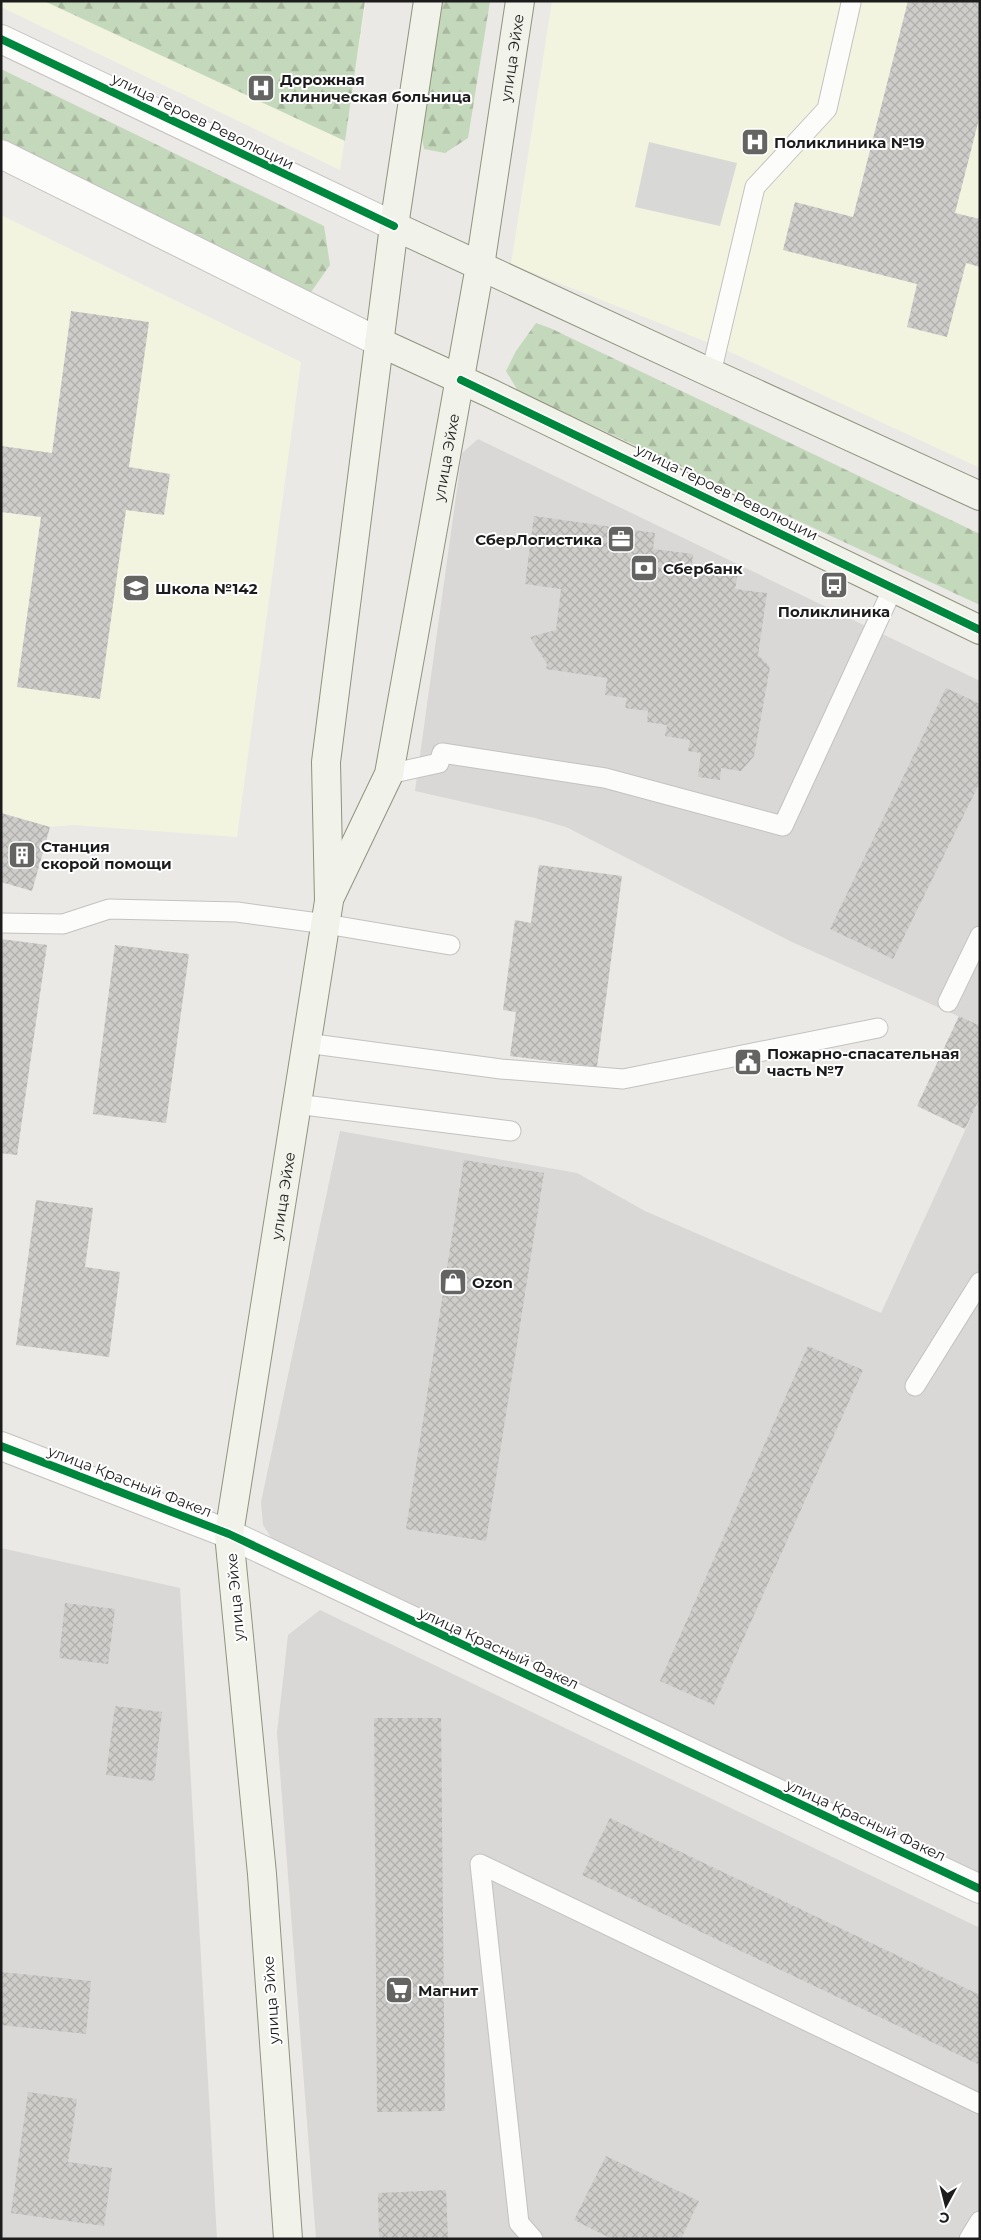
<svg xmlns="http://www.w3.org/2000/svg" width="981" height="2240" viewBox="0 0 981 2240" font-family="Montserrat,sans-serif">
<style>
.residential{fill:#d9d8d6}
.education{fill:#f3f4e0}
.religious{fill:#d8d8d6}
.forest{fill:url(#forest-firs)}
.building{fill:url(#building-cross-hatch)}
.lines{fill:none;stroke-linecap:round;stroke-linejoin:round}
.lane-casing{stroke:#c3c2c1;stroke-width:21}
.street-casing{stroke:#c3c2c1;stroke-width:30}
.secondary-casing{stroke:#90937e;stroke-width:30}
.lane{stroke:#fcfcfb;stroke-width:19}
.street{stroke:#fcfcfb;stroke-width:28}
.secondary{stroke:#f1f2e9;stroke-width:28}
.cycleway-casing{stroke:#fff;stroke-width:11}
.cycleway{stroke:#00873e;stroke-width:8}
.labels{text-anchor:middle;dominant-baseline:central;stroke-width:4;stroke-linejoin:round;paint-order:stroke}
.street-label{font-size:15px;fill:#1c1c1c;stroke:#fff}
.poi-label{font-size:15px;font-weight:bold;fill:#1c1c1c;stroke:#fff;text-anchor:start}
</style>
<defs>
<pattern id="forest-firs" width="22" height="20" patternUnits="userSpaceOnUse" patternTransform="scale(1.25)"><rect width="22" height="20" fill="#c4d8bb"/><path d="M5 1l3.5 6h-7zM16 11l3.5 6h-7z" fill="#a8b9a0"/></pattern>
<pattern id="building-cross-hatch" width="8" height="8" patternUnits="userSpaceOnUse" patternTransform="scale(1.25)"><rect width="8" height="8" fill="#cecdca"/><path d="M0 0l8 8M0 8l8-8" fill="none" stroke="#b0afad"/></pattern>
</defs>
<rect width="100%" height="100%" fill="#eae9e5"/>
<!-- residential -->
<g class="residential">
<path d="M478 439 980 681V1026L792 942 566 827 535 818 415 791 462 453Z"/>
<path d="M980 1098V1890L272 1539 263 1525 261 1502 340 1131 577 1173 645 1211 881 1313Z"/>
<path d="M1 1548 180 1588 217 2239H1Z"/>
<path d="M320 1610 980 1928V2239H316L277 1733 288 1635Z"/>
</g>
<!-- education -->
<g class="education">
<path d="M1 1H366L340 170 1 7Z"/>
<path d="M552 1H980V468L717 346 511 264Z"/>
<path d="M1 215 301 362 237 837 73 825 50 827 1 813Z"/>
</g>
<!-- religious -->
<path class="religious" d="M649 142 737 163 720 226 635 207Z"/>
<!-- forest -->
<g class="forest">
<path d="M44 1H365L345 141Z"/>
<path d="M439 1H490L468 138 445 153 424 149 421 131Z"/>
<path d="M1 69 324 226 330 265 311 292 1 138Z"/>
<path d="M536 323 550 328 980 534V605L518 391 506 371 516 351Z"/>
</g>
<!-- building -->
<g class="building">
<path d="M908 1H980V115L955 213 980 219V267L966 263 947 337 907 327 917 284 783 250 795 202 853 217Z"/>
<path d="M71 311 149 322 129 467 170 474 164 515 126 510 100 699 17 687 41 517 1 512V446L52 453Z"/>
<path d="M534 516 655 533 653 549 693 554 692 567 738 573 735 589 767 593 758 655 770 667 754 756 741 771 721 768 720 780 698 777 701 753 688 751 690 740 665 736 667 725 647 722 648 711 625 708 627 698 605 695 607 678 546 669 547 664 530 637 556 630 561 589 525 584Z"/>
<path d="M946 688 980 704V782L893 959 830 929Z"/>
<path d="M1 813 50 827 32 891 1 882Z"/>
<path d="M539 865 622 876 597 1067 510 1056 516 1012 503 1010 515 920 531 923Z"/>
<path d="M1 939 47 945 17 1155 1 1153Z"/>
<path d="M115 945 189 954 166 1123 93 1114Z"/>
<path d="M959 1016 980 1026V1098L965 1129 917 1106Z"/>
<path d="M464 1160 544 1173 486 1541 406 1529Z"/>
<path d="M36 1200 93 1208 85 1267 120 1272 109 1357 16 1345Z"/>
<path d="M808 1346 863 1370 714 1705 660 1681Z"/>
<path d="M65 1603 115 1609 108 1664 59 1658Z"/>
<path d="M115 1706 162 1712 154 1781 106 1775Z"/>
<path d="M374 1718H441L445 2111 377 2112Z"/>
<path d="M610 1818 980 1995V2065L582 1875Z"/>
<path d="M1 1972 91 1981 86 2034 1 2025Z"/>
<path d="M28 2092 77 2099 68 2162 112 2168 104 2226 11 2213Z"/>
<path d="M606 2156 699 2201 681 2239H612L574 2220Z"/>
<path d="M446 2190 448 2239H379L378 2193Z"/>
</g>
<g class="lines">
<!-- lane casing -->
<g class="lane-casing">
<g id="lane">
<path d="M711 373 755 187 827 109 851 3"/>
<path d="M389 774 439 763 442 753 605 778 783 826 893 588"/>
<path d="M1 923 63 924 109 909 237 912 326 924 450 945"/>
<path d="M948 1002 980 936"/>
<path d="M306 1043 501 1069 623 1079 878 1028"/>
<path d="M296 1104 511 1131"/>
<path d="M915 1386 980 1282"/>
<path d="M533 2239 519 2223 480 1864 980 2104"/>
<path d="M969 2239 980 2221"/>
</g>
</g>
<!-- street casing -->
<g class="street-casing">
<g id="street">
<path d="M1 39 394 226"/>
<path d="M1 154 379 342"/>
<path d="M1 1446 229 1534 980 1889"/>
</g>
</g>
<!-- secondary casing -->
<g class="secondary-casing">
<g id="secondary">
<path d="M394 226 711 373 980 496"/>
<path d="M379 342 490 393 980 630"/>
<path id="s1" d="M331 895 389 774 480 266 520 1"/>
<path id="s2" d="M288 2239 262 1874 229 1534 329 901 326 762 394 226 428 1"/>
</g>
</g>
<!-- lane -->
<use href="#lane" class="lane"/>
<!-- street -->
<use href="#street" class="street"/>
<!-- secondary -->
<use href="#secondary" class="secondary"/>
<!-- cycleway casing -->
<g class="cycleway-casing">
<g id="cycleway">
<path d="M1 39 394 226"/>
<path d="M461 380 980 630"/>
<path d="M1 1446 229 1534 980 1889"/>
</g>
</g>
<!-- cycleway -->
<use href="#cycleway" class="cycleway"/>
</g>
<!-- icons -->
<defs>
<g id="hospital-square" transform="scale(1.4375)"><rect x="-9" y="-9" width="18" height="18" rx="4" fill="#646462" stroke="#fff"/><path d="M-5-5h3v3.5h4V-5h3V5h-3V1.5h-4V5h-3Z" fill="#fff"/></g>
<g id="office-square" transform="scale(1.4375)"><rect x="-9" y="-9" width="18" height="18" rx="4" fill="#646462" stroke="#fff"/><path d="M-6-3h4V-5.5h4V-3h4V5H-6ZM-1-4.5V-3h2v-1.5ZM-6 0V1H6V0Z" fill="#fff"/></g>
<g id="bank-square" transform="scale(1.4375)"><rect x="-9" y="-9" width="18" height="18" rx="4" fill="#646462" stroke="#fff"/><path d="M-6-4H6V4H-6ZM0-2.3a2.3 2.3 0 1 0 0 4.6a2.3 2.3 0 1 0 0-4.6Z" fill="#fff"/></g>
<g id="bus-square" transform="scale(1.4375)"><rect x="-9" y="-9" width="18" height="18" rx="4" fill="#646462" stroke="#fff"/><path d="M-5-6H5V4H4V6H2V4H-2V6H-4V4H-5ZM-3.5-4V0h7V-4ZM-3.5 1.2v1.5H-2V1.2ZM2 1.2v1.5H3.5V1.2Z" fill="#fff"/></g>
<g id="school-square" transform="scale(1.4375)"><rect x="-9" y="-9" width="18" height="18" rx="4" fill="#646462" stroke="#fff"/><path d="M0-5L7-2L0 1L-7-2ZM-4 1L0 2.5L4 1V4Q0 6-4 4Z" fill="#fff"/></g>
<g id="building-square" transform="scale(1.4375)"><rect x="-9" y="-9" width="18" height="18" rx="4" fill="#646462" stroke="#fff"/><path d="M-4-6H4V6H1V3H-1V6H-4ZM-2.5-4.3h1.7v1.8h-1.7ZM.8-4.3h1.7v1.8H.8ZM-2.5-1h1.7V.8h-1.7ZM.8-1h1.7V.8H.8Z" fill="#fff"/></g>
<g id="civic-square" transform="scale(1.4375)"><rect x="-9" y="-9" width="18" height="18" rx="4" fill="#646462" stroke="#fff"/><path d="M-.6-6.5H3V-4.5H.6V-3L4-1V1h2V6H-6V1h2V-1L-.6-3ZM-1.2 2.5V6h2.4V2.5Z" fill="#fff"/></g>
<g id="shop-square" transform="scale(1.4375)"><rect x="-9" y="-9" width="18" height="18" rx="4" fill="#646462" stroke="#fff"/><path d="M-5-2.5h2.3a2.7 3.5 0 0 1 5.4 0H5L5.5 6h-11ZM-1.5-2.5h3a1.5 2.3 0 0 0-3 0Z" fill="#fff"/></g>
<g id="supermarket-square" transform="scale(1.4375)"><rect x="-9" y="-9" width="18" height="18" rx="4" fill="#646462" stroke="#fff"/><path d="M-6-5.5h2.5l.6 2H6L4.5 2H-2.5L-4.4-4H-6ZM-1.5 3.2a1.3 1.3 0 1 0 .1 0ZM3 3.2a1.3 1.3 0 1 0 .1 0Z" fill="#fff"/></g>
</defs>
<g fill-rule="evenodd">
<use href="#hospital-square" x="261" y="88"/>
<use href="#hospital-square" x="755" y="142"/>
<use href="#office-square" x="621" y="539"/>
<use href="#bank-square" x="644" y="568"/>
<use href="#bus-square" x="834" y="585"/>
<use href="#school-square" x="136" y="588"/>
<use href="#building-square" x="22" y="855"/>
<use href="#civic-square" x="748" y="1062"/>
<use href="#shop-square" x="453" y="1282"/>
<use href="#supermarket-square" x="399" y="1990"/>
</g>
<g class="labels">
<!-- street labels -->
<g class="street-label">
<text stroke="none"><textPath href="#s1" startOffset="861">улица Эйхе</textPath></text>
<text transform="translate(203 121) rotate(26)">улица Героев Революции</text>
<text stroke="none"><textPath href="#s1" startOffset="456">улица Эйхе</textPath></text>
<text transform="translate(727 492) rotate(26)">улица Героев Революции</text>
<text stroke="none"><textPath href="#s2" startOffset="1050">улица Эйхе</textPath></text>
<text transform="translate(130 1481) rotate(21)">улица Красный Факел</text>
<text transform="translate(235 1597) rotate(-95)">улица Эйхе</text>
<text transform="translate(499 1648) rotate(25)">улица Красный Факел</text>
<text transform="translate(866 1820) rotate(25)">улица Красный Факел</text>
<text transform="translate(271 2000) rotate(-94)">улица Эйхе</text>
</g>
<!-- poi labels -->
<g class="poi-label">
<text x="280" y="79">Дорожная<tspan x="280" dy="17">клиническая больница</tspan></text>
<text x="774" y="142">Поликлиника №19</text>
<text x="602" y="539" text-anchor="end">СберЛогистика</text>
<text x="663" y="568">Сбербанк</text>
<text x="155" y="588">Школа №142</text>
<text x="834" y="611" text-anchor="middle">Поликлиника</text>
<text x="41" y="846">Станция<tspan x="41" dy="17">скорой помощи</tspan></text>
<text x="767" y="1053">Пожарно-спасательная<tspan x="767" dy="17">часть №7</tspan></text>
<text x="472" y="1282">Ozon</text>
<text x="418" y="1990">Магнит</text>
</g>
</g>
<!-- border -->
<rect width="981" height="2240" fill="none" stroke="#1c1c1c" stroke-width="5"/>
<!-- north arrow -->
<g transform="translate(946 2205) rotate(187)" stroke="#ffffff" stroke-width="4" paint-order="stroke">
<path d="M0-4L9 19L0 12L-9 19Z" fill="#1c1c1c"/>
<text y="-8" font-size="14" font-weight="bold" text-anchor="middle" fill="#1c1c1c">С</text>
</g>
</svg>
